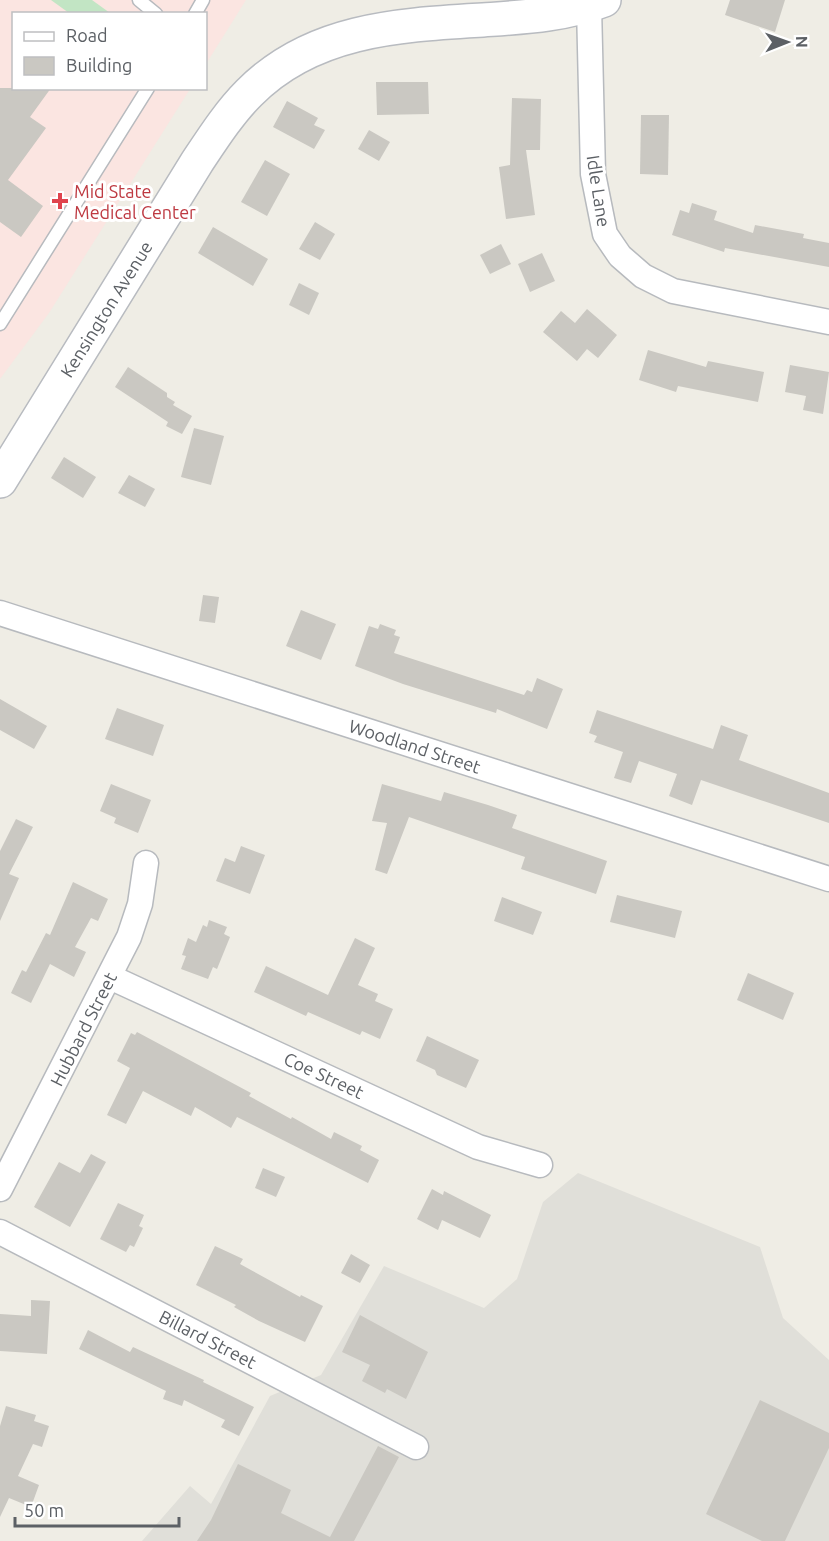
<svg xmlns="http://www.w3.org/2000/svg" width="829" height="1541" viewBox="0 0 829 1541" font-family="Ubuntu,sans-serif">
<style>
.industrial{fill:#e0dfd9}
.medical{fill:#fbe5e1}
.green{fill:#c2e5c4}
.building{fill:#cac8c2}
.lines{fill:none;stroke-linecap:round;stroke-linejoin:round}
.service-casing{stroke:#b7babe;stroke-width:15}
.minor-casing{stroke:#b7babe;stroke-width:27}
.secondary-casing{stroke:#b8bbc0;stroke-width:36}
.service{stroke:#fff;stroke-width:12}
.minor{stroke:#fff;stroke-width:24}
.secondary{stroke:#fff;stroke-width:33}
.health-dot{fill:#e0444e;stroke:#fff;stroke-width:2}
.labels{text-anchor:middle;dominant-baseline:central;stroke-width:6;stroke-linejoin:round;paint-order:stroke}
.health-label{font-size:18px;fill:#be3a42;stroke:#fff;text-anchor:start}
.street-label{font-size:18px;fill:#5c6065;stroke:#fff}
</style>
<rect width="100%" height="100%" fill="#efede5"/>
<!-- industrial -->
<path class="industrial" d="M578 1173 760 1247 783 1318 829 1360V1541H142L190 1486 211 1504 270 1396 321 1375 384 1266 484 1308 517 1279 543 1202Z"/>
<!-- medical -->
<path class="medical" d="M0 0H246L206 64V14H14V88L190 89 49 313 0 379Z"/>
<!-- green -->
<path class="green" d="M51 0H92L110 13H69Z"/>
<!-- building -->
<g class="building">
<path d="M730 0H785L775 32 725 15Z"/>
<path d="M376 82H428L429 114 377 115Z"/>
<path d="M0 88H51L30 117 46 128 8 180 43 206 21 237 0 222Z"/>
<path d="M512 98 541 99 540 150H526L535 215 506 219 499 167 510 165Z"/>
<path d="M287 101 318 118 314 125 325 130 314 149 273 127Z"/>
<path d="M641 115H669L668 175 640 174Z"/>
<path d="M369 130 390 142 379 161 358 149Z"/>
<path d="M265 160 290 174 267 216 241 202Z"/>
<path d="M692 203 717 211 714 220 753 233 755 225 804 234 803 238 829 243V267L725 248 724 252 672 235 680 210 689 213Z"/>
<path d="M315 222 335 234 320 260 299 249Z"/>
<path d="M213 227 268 259 253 286 198 253Z"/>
<path d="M501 244 511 264 490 274 480 255Z"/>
<path d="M542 253 555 281 530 292 518 264Z"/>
<path d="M299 283 319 293 309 315 289 305Z"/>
<path d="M587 309 617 335 598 358 587 349 577 361 543 332 561 311 575 323Z"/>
<path d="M648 350 706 367 708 361 764 372 758 402 678 386 676 392 639 380Z"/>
<path d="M790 365 829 372 823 414 803 410 806 396 785 392Z"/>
<path d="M128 367 167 393V397L175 402 173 405 192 416 182 434 166 426 168 422 115 387Z"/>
<path d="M194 428 224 436 211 485 181 477Z"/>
<path d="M64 457 96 477 83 498 51 478Z"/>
<path d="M129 475 155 489 145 507 118 493Z"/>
<path d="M203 595 219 597 215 623 199 621Z"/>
<path d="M301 610 336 624 321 660 286 646Z"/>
<path d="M380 624 396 630 394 635 400 637 394 653 524 695 527 690 532 692 537 678 563 689 547 729 497 709 496 713 403 684 355 666 369 626 378 629Z"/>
<path d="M0 699 47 726 34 749 0 730Z"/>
<path d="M117 708 164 725 153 756 105 739Z"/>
<path d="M597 710 713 749 721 725 748 735 739 760 829 793V823L701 780 692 805 669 796 677 774 639 761 631 783 614 778 623 752 594 742 597 736 589 733Z"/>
<path d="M111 784 151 800 138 833 114 823 116 818 100 811Z"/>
<path d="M382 784 441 801 444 792 488 805 517 815 512 828 607 861 596 894 521 869 525 857 409 817 387 874 375 870 387 823 372 821Z"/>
<path d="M16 819 33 827 9 874 19 878 0 921V851Z"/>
<path d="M241 846 265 855 250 894 216 881 225 858 235 862Z"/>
<path d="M73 882 108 899 98 921 91 918 75 947 86 952 74 977 50 964 31 1003 11 993 22 970 26 972 46 933 50 935Z"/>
<path d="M617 895 682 911 675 938 610 922Z"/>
<path d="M502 897 542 912 533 935 494 921Z"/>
<path d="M209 920 227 927 224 934 230 937 217 969 213 967 208 979 181 969 186 956 182 955 188 938 196 942 203 925 207 927Z"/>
<path d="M355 938 375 948 358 985 378 994 375 1001 393 1009 380 1039 362 1031 360 1035 308 1012 306 1016 254 992 266 966 328 995Z"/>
<path d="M748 973 794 993 783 1020 737 1000Z"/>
<path d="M137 1032 251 1093 249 1096 291 1119 292 1117 331 1139 334 1132 362 1146 360 1150 379 1160 368 1183 237 1117 231 1128 195 1107 191 1116 143 1091 126 1124 107 1115 130 1068 117 1061 131 1033 135 1035Z"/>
<path d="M427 1036 479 1060 466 1088 437 1075 435 1070 416 1061Z"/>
<path d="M91 1154 106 1162 70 1227 34 1207 59 1162 80 1173Z"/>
<path d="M263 1168 285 1177 276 1197 255 1188Z"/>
<path d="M432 1189 443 1195 444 1191 491 1215 480 1238 442 1220 438 1230 417 1219Z"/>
<path d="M118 1203 144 1215 139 1226 143 1228 134 1247 130 1245 126 1252 100 1239Z"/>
<path d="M215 1246 243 1259 240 1264 300 1297 301 1295 323 1306 305 1342 259 1321 234 1307 236 1305 196 1285Z"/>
<path d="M351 1254 370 1265 360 1283 341 1273Z"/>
<path d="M31 1300 50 1301 47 1354 0 1351V1314L31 1316Z"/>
<path d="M360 1315 428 1352 406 1399 387 1389 385 1393 362 1381 370 1365 342 1352Z"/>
<path d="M88 1330 130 1352 133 1347 204 1380 203 1382 254 1407 239 1436 221 1427 225 1420 184 1400 182 1406 163 1399 166 1391 79 1349Z"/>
<path d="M760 1400 829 1433V1448L785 1541H762L706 1514Z"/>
<path d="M6 1406 36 1415 34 1421 49 1426 42 1447 33 1444 18 1476 39 1485 31 1507 9 1498 0 1517V1426Z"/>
<path d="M378 1446 399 1457 354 1541H197L211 1520 238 1464 291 1490 281 1513 330 1537Z"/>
</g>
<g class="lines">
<!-- service casing -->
<g class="service-casing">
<g id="service">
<path d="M139 0 156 14"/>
<path d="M195 14 203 0"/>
<path d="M0 324 148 88"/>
</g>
</g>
<!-- minor casing -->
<g class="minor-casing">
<g id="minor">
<path d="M589 6 593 174 605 234 620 256 643 276 673 291 829 322"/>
<path d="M0 613 829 879"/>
<path d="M110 977 478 1147 540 1165"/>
<path d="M0 1189 129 937 140 904 146 863"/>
<path d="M0 1232 416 1447"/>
</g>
</g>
<!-- secondary casing -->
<g class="secondary-casing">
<path id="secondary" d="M0 481 197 162C213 138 229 113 249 93 312 29 399 25 483 20 524 17 565 15 604 0"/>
</g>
<!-- service -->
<use href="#service" class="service"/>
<!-- minor -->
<use href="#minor" class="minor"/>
<!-- secondary -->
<use href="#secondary" class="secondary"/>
</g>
<!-- markers -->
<path class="health-dot" d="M57 192h6v6h6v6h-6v6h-6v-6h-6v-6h6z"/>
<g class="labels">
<!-- health labels -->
<g class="health-label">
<text x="74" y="191">Mid State<tspan x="74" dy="21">Medical Center</tspan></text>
</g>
<!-- street labels -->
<g class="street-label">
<text transform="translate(599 191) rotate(81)">Idle Lane</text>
<text transform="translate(106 309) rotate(-58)">Kensington Avenue</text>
<text transform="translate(415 746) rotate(18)">Woodland Street</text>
<text transform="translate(83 1029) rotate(-63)">Hubbard Street</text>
<text transform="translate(324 1075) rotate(25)">Coe Street</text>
<text transform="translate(208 1339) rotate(27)">Billard Street</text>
</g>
</g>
<!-- legend -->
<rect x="12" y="12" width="195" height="78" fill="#ffffff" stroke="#bebfc1" stroke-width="1.5"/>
<rect x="24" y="32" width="30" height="9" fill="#ffffff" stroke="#bebfc1" stroke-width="1.5"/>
<text x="66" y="42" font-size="18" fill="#5c6065">Road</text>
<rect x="24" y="57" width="30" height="18" fill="#cac8c2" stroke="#bebfc1" stroke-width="1.5"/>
<text x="66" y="72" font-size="18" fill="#5c6065">Building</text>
<!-- north arrow -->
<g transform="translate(787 42) rotate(89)" stroke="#ffffff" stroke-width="4.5" paint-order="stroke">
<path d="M0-4.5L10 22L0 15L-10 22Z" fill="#5c6065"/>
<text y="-9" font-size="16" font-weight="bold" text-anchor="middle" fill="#5c6065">N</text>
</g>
<!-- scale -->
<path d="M15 1517v9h164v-9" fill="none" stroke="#5c6065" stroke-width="3"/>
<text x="24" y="1517" font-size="18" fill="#5c6065" stroke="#ffffff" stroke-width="4.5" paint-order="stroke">50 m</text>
</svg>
